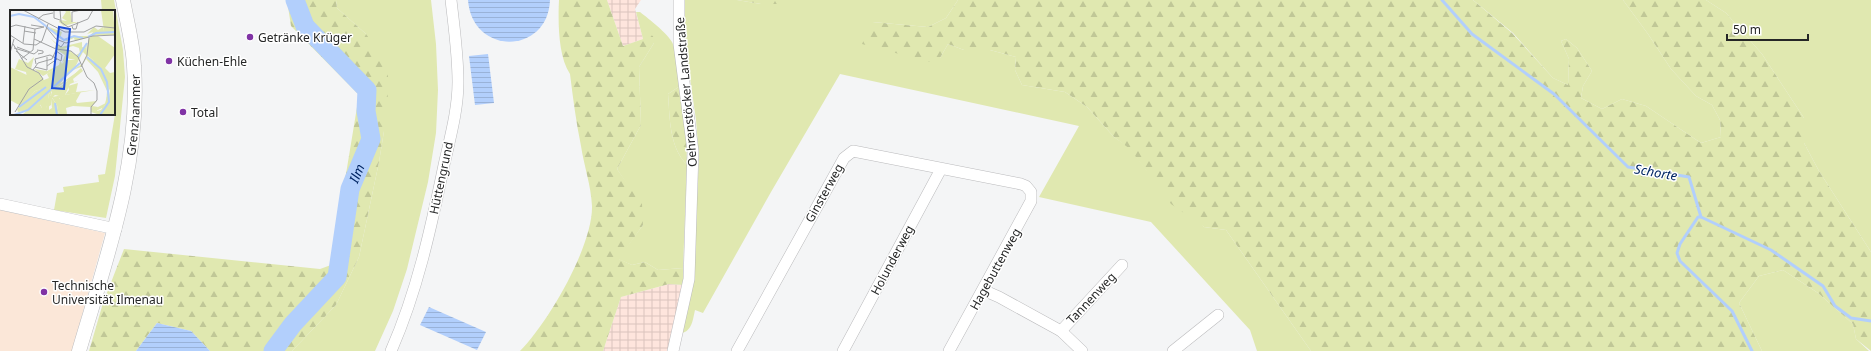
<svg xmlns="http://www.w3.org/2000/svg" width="1871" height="351" viewBox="0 0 1871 351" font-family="'Noto Sans',sans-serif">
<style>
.industrial{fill:url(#industrial-grid)}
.education{fill:#fbe7d8}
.grass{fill:#e0e8b0}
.forest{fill:url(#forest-firs)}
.water{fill:url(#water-rules)}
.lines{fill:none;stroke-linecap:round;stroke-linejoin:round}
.stream{stroke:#b2cffc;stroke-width:3}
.river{stroke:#b2cffc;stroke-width:19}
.minor-casing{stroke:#bababc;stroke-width:12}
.major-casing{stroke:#bababc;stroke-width:15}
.minor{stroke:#fff;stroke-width:11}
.major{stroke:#fff;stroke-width:14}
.poi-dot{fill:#8033a5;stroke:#fff;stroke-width:1.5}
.labels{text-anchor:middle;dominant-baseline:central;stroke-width:3;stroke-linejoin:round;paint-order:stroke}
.poi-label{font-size:12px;fill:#252626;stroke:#fff;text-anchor:start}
.street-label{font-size:12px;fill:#252626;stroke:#fff}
.water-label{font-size:13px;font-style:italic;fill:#002563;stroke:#fff}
.inset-river{fill:none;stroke:#b2cffc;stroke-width:2}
.inset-road{fill:none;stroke:#a1a2a3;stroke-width:1}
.view{fill:#1d4ed8;fill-opacity:0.15;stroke:#1d4ed8;stroke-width:2}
.inset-edge{fill:none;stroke:#252626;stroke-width:2}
</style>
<defs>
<pattern id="industrial-grid" width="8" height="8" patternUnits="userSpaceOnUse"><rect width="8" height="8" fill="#fee5dd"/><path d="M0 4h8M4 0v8" fill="none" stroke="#dac4be"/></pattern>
<pattern id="forest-firs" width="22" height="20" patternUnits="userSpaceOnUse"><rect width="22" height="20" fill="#e0e8b0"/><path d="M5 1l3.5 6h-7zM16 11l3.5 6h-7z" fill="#c0c797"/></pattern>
<pattern id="water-rules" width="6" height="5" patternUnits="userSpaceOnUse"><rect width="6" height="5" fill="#b2cffc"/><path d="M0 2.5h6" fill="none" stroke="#99b2d8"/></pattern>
</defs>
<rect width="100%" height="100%" fill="#f4f5f6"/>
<!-- industrial -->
<g class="industrial">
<path d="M607 0H641L635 9 643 39 623 46Z"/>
<path d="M669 284 684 285 678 316 667 351H603L621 297Z"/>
</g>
<!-- education -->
<path class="education" d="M0 210 105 233 72 351H0Z"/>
<!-- grass -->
<g class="grass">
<path d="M101 0H114L123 50 125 77 115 176 106 218 54 210 57 193 64 192 63 187 99 182 98 175 105 174 115 114 114 11H102Z"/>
<path d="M336 0H431L436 44 438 90 436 133 428 182 407 269 393 311 375 351H292L336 305 359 257 379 162 384 131 366 34 337 8Z"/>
<path d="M684 0H737L761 4H778L779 0H958L946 18 928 27 872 22 940 58 948 44 964 50H990L1016 57 1015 70 1022 85 1065 92 1087 107 1114 137 1130 148 1147 171 1204 227 1226 230 1311 351H1257L1250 330 1151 222 1039 197 1079 126 840 74 771 192 703 313 695 310C693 319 692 331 682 333L694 256 699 158 696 120 685 43Z"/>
<path d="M1473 0H1623L1648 34 1671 69 1696 96 1712 105 1720 120 1721 137 1701 143 1646 106 1622 99 1602 109 1581 98 1583 86 1592 71 1577 48 1566 39 1561 41 1569 59 1568 85 1553 78 1513 33Z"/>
<path d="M1706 0H1871V252L1819 171 1804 143V118L1762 54 1726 13Z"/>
<path d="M636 12H640C649 19 667 33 672 42 679 54 678 73 680 86L668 94C670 119 669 146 687 165L683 268 658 270 645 262 632 265 618 259 643 225 629 187 617 169 641 125 639 67 654 43 643 39Z"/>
<path d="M1783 270 1818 293 1853 324 1856 339 1869 351H1762L1739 303 1759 276Z"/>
</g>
<!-- forest -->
<g class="forest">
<path d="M287 0H336L337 8 366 34 388 65V94L384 131 379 162 359 257 336 305 292 351H210L191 331 157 323 136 351H89L103 303 124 249 320 269 331 265 359 95 291 26Z"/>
<path d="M559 0H607L623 46 643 39 646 34 653 36 654 43 639 67 641 125 617 169 642 204 643 225 619 259 632 265 645 262 658 270 683 268 684 285 669 284 621 297 603 351H520C548 323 593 246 592 206 591 185 584 166 581 146 576 122 573 98 570 74 558 56 558 22 559 0Z"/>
<path d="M737 0H779V4H761Z"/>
<path d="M958 0H1473L1512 33 1553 78 1568 85 1569 59 1561 41 1566 39 1577 48 1592 71 1583 86 1581 98 1602 109 1622 99 1646 106 1701 143 1721 137 1720 120 1712 105 1696 96 1671 69 1648 34 1623 0H1706L1726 13 1762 54 1804 118V143L1819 171 1871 252V351L1856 339 1853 324 1818 293 1783 270 1759 276 1739 303 1762 351H1311L1226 230 1204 227 1171 204 1130 149 1114 137 1087 107 1065 92 1022 85 1015 70 1016 57 990 50H964L948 44 940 58 929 62 862 44 872 22 928 27 946 18Z"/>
<path d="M680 86 686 131 687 165C669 146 670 119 668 94Z"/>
</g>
<!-- water -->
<g class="water">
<path d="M468 0H550C548 55 472 56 468 0Z"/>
<path d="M488 54 494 103 475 105 469 56Z"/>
<path d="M429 307 486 332 477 350 420 325Z"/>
<path d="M157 323 191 331 210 351H136Z"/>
</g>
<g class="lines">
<!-- stream -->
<g class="stream">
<path d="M1442 0 1472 34 1554 94 1628 167 1689 177 1701 217 1771 250 1823 286 1835 306 1851 318 1871 321"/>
<path d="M1701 217H1698L1680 244 1677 253 1680 261 1732 311 1752 351"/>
</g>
<!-- river -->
<path class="river" id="s1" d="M273 351 293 324 337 277 350 189 371 139 366 111 367 90 305 26 295 0"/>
<!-- minor casing -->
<g class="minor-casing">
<g id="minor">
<path d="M0 204 116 229"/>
<path d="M983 290 999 297 1061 331 1082 351"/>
<path d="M1061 331 1122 265"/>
<path d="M391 351C417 292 431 228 444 165 450 138 458 110 458 82 458 54 454 27 451 0"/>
<path d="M673 351 689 279 693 151 679 44V0"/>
<path d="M737 351 844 158 853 151 1021 184 1026 186 1031 192V201L949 351"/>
<path d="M843 351 941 169"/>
<path d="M1173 351 1218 315"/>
</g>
</g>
<!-- major casing -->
<g class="major-casing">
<g id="major">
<path id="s2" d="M79 351C106 259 141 163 134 66 133 44 127 22 123 0"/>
</g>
</g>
<!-- minor -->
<use href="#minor" class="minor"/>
<!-- major -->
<use href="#major" class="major"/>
</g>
<!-- markers -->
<g class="poi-dot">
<circle cx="250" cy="37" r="4"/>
<circle cx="169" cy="61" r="4"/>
<circle cx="183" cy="112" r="4"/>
<circle cx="44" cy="292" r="4"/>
</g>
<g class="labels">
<!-- poi labels -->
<g class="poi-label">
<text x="258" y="37">Getränke Krüger</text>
<text x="177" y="61">Küchen-Ehle</text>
<text x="191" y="112">Total</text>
<text x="52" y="285">Technische<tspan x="52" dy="14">Universität Ilmenau</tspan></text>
</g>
<!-- street labels -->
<g class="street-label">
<text transform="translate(686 92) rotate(-95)">Oehrenstöcker Landstraße</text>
<text stroke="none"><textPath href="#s2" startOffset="243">Grenzhammer</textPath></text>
<text transform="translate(441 178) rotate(-78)">Hüttengrund</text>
<text transform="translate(824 193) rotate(-61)">Ginsterweg</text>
<text transform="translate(892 260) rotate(-62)">Holunderweg</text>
<text transform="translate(995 269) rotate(-61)">Hagebuttenweg</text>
<text transform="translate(1091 298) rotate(-47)">Tannenweg</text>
</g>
<!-- water labels -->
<g class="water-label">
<text transform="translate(1656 172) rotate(10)">Schorte</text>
<text stroke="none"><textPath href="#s1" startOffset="204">Ilm</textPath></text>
</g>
</g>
<!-- overview -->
<g transform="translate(10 10)">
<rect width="105" height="105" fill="#f4f5f6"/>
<path d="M54 0H60L62 12H68L54 16 49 12 50 10 57 11 52 8 56 2ZM50 38 58 39 61 42 58 47 62 42 66 50 56 48 49 57 33 66 24 59 37 61 49 55 50 51 52 53 55 45 47 40ZM77 46 89 54 98 72 100 88 98 95 94 97 98 83 88 62 76 49ZM71 58 73 61 63 69 64 72 70 70 60 74 55 85 71 82 66 91 67 93 87 91 82 96 88 97 87 101 93 99 90 105 81 102V97L63 96 56 98 57 105 49 87H53L45 85 42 88 47 95 49 105H47L46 97 42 98 41 89V95L38 97 36 93 37 98H32L30 94 38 89 39 83 41 86 42 81 54 74ZM45 74 19 100 8 102 7 99 25 81Z" fill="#e0e8b0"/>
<path d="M91 0H103L105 25H86L65 31 64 28 57 31 49 28 39 17 52 22 50 28 56 30 62 26H80L83 22 77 24 84 17 88 20 93 17 94 21ZM83 26H88L105 38V44L95 58 100 63 105 62V105H90L92 98 86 101 88 97 96 93 97 81 99 87 97 94 94 96 98 95 100 81 89 55 78 46 71 57 60 61 50 74 70 60V62L41 82 42 87 53 85 52 88H49L55 95 57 105H49L47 95 39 83 38 90 30 95 32 98H37L35 93 39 92V100L45 96 47 105H12L45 75 25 81 11 96 0 90V57L19 66 29 64 34 70 39 68 37 64 53 53 56 46 58 50H65L62 43 57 47 61 42 57 44 58 41H60L66 45 70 43 69 38 63 36 49 40 45 38 46 34 40 28 51 37 72 32V37L75 38 77 34 76 42 79 28ZM73 42 77 46 72 54 64 59ZM68 73 66 82 85 80 55 85 59 80 58 76Z" fill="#e0e8b0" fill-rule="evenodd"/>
<path d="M24 47 21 59 30 64 25 72 17 68 16 62 5 59 9 49 18 53Z" fill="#e0e8b0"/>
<path class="inset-river" d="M0 6 9 4 24 7 54 30 64 26 73 28M78 27 86 23 105 22M68 47 77 33M77 47 91 59 97 72 99 92 90 105M45 93 47 105M9 97 36 77M4 105 18 100 70 53"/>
<path class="inset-road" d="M13 0 55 22H74L86 16 105 18M44 0V8L50 10M50 0 51 12 58 17 78 9 83 0M28 9 33 5 43 3M62 12V2L71 0M21 15 34 17 25 19M62 16 63 19H66L68 12M0 17 6 15 25 19M36 17 46 29 56 33 83 26 105 25M14 21 26 23M0 25 14 34 26 35 32 31M24 29 46 39 61 41 68 47 77 67 84 73 87 81V90L81 97V105M32 31 38 14M48 31 47 34 51 37 54 33M13 33 15 16M3 34 17 57 29 63 33 69 19 79 5 102M7 37 20 42M4 38 24 44 28 41M27 40 33 41V43L28 44M6 41 17 50M0 43 4 29M11 49 23 40 25 19M26 54 25 49 40 45 51 51 52 45 46 41M37 56 47 49M25 57 37 60V47M71 57 77 45 79 28M23 60 28 53 42 49 46 40"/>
<path class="view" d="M49 17 60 19 54 79 42 78Z"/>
<rect width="105" height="105" class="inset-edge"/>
</g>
<!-- scale -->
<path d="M1727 34v6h81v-6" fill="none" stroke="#252626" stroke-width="2"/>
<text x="1733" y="34" font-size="12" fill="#252626" stroke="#ffffff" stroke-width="3" paint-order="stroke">50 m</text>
</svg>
